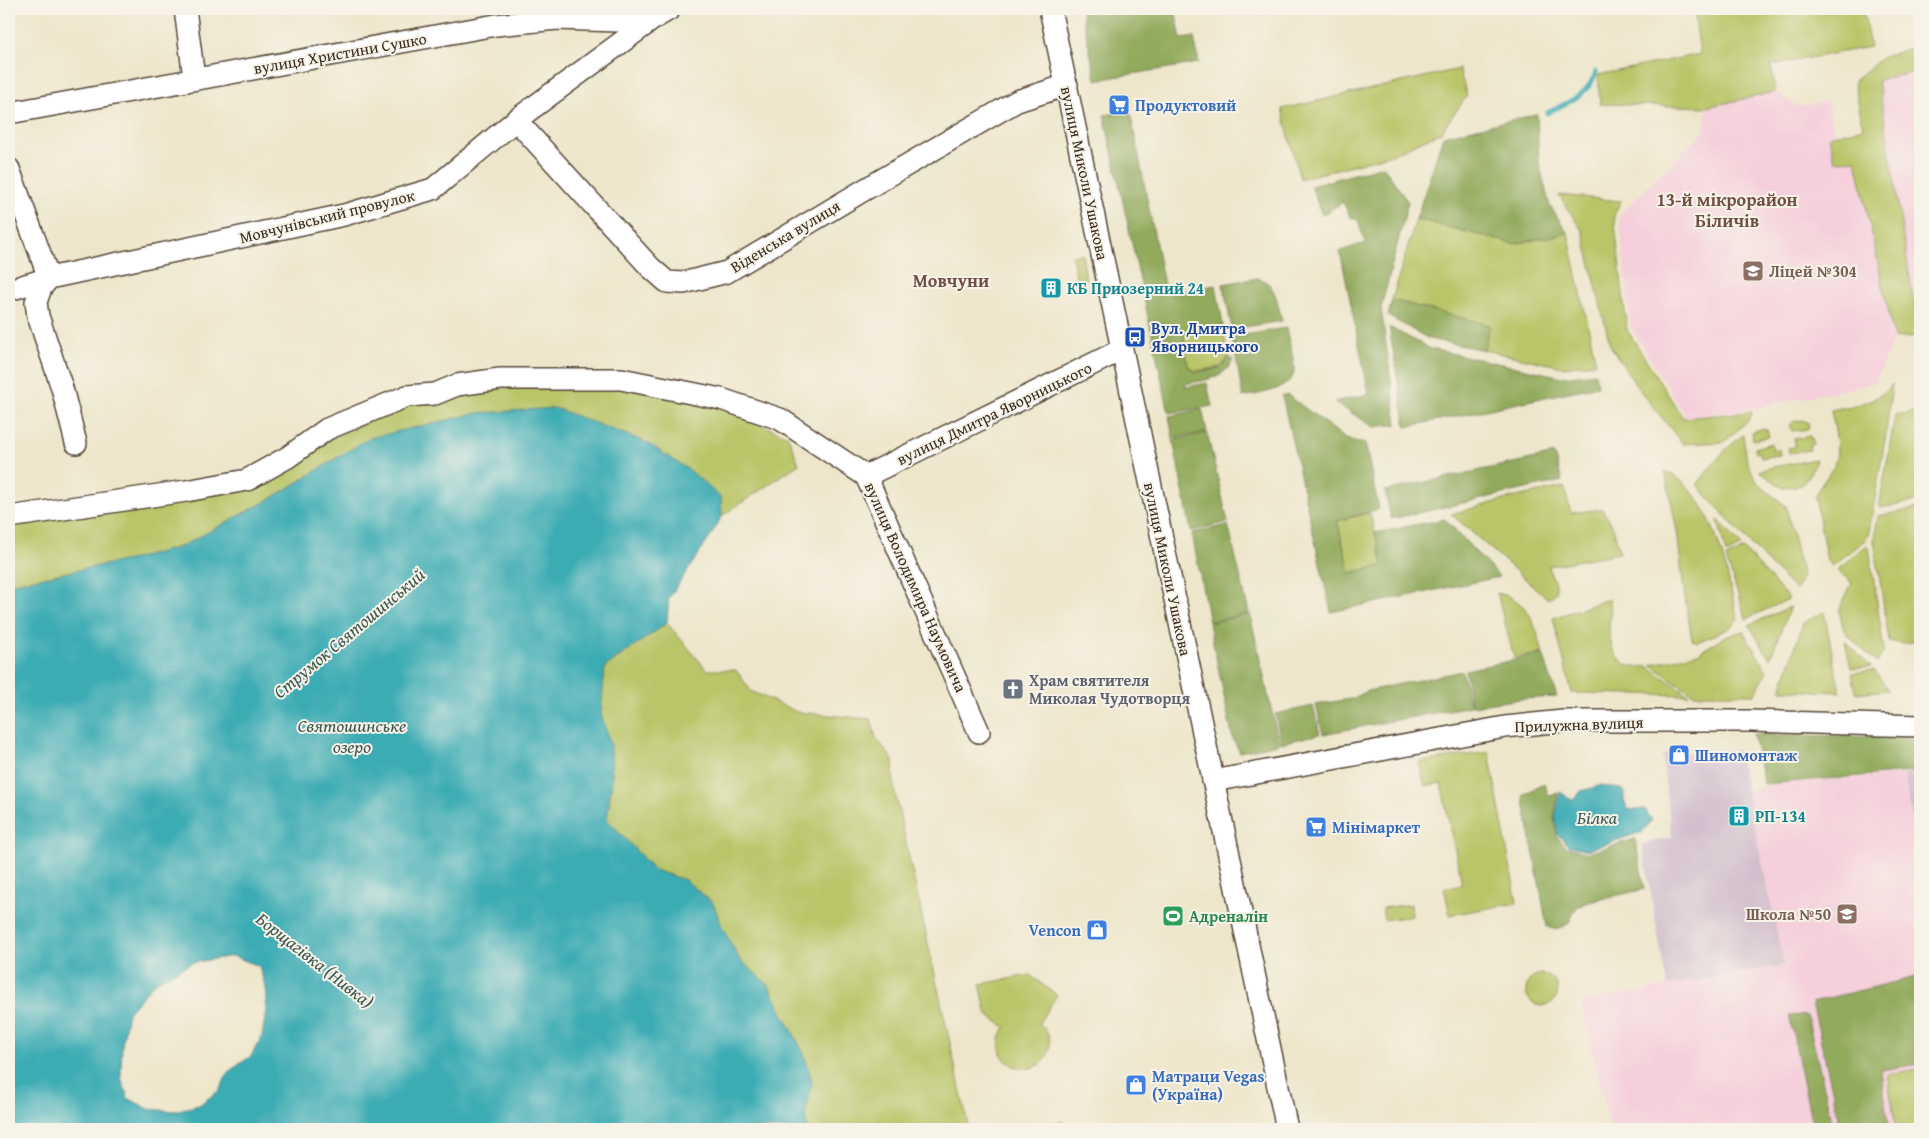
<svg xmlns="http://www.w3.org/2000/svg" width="1929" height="1138" viewBox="0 0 1929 1138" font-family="'Gentium Book Plus',serif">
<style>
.built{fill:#f5cfdb}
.industrial{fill:#d1bdcc}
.green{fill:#b9c567;stroke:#7a7842}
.forest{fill:#92aa5c;stroke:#666a3d}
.water{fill:#3aabb4;stroke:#3a6a69;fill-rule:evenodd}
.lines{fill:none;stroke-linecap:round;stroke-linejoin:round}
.stream{stroke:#3aabb4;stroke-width:5}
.minor-casing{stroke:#564638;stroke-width:24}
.minor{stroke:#fff;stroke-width:21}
.labels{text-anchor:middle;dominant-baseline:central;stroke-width:4;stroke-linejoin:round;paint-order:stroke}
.street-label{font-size:16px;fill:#3b2a1e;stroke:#f7f3e8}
.shop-label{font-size:16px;font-weight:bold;fill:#366cbe;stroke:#f7f3e8;text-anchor:start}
.education-label{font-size:16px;font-weight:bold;fill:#785e54;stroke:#f7f3e8;text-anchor:start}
.culture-label{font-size:16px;font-weight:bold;fill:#0d838f;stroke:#f7f3e8;text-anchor:start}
.transit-label{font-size:16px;font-weight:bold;fill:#164399;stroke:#f7f3e8;text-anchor:start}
.worship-label{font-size:16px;font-weight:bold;fill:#5b616d;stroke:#f7f3e8;text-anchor:start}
.leisure-label{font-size:16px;font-weight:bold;fill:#27864d;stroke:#f7f3e8;text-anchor:start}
.neighbourhood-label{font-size:18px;font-weight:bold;fill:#714e42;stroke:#f7f3e8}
.water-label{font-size:18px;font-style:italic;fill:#3b5752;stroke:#f7f3e8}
</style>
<rect width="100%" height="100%" fill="#f7f3e8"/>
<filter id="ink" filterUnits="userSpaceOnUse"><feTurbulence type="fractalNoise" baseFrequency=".02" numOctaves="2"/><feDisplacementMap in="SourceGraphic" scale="10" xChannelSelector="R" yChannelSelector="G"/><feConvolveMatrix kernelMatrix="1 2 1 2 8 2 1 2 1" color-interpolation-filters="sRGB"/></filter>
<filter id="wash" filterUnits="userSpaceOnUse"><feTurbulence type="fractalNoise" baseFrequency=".0096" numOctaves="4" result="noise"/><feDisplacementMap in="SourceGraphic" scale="20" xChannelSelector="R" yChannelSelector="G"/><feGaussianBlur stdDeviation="1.12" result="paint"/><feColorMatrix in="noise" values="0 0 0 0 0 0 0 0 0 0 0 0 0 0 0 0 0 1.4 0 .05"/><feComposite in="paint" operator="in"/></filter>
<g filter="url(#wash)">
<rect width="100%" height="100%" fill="#eee6cb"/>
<!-- built -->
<g class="built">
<path d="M1920 71V322H1917L1878 79Z"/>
<path d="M1775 92 1800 107 1827 101 1835 135 1830 136 1856 159 1894 338 1875 383 1744 410 1686 417 1631 328 1619 215 1704 131 1707 107Z"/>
<path d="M1904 774 1920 862V1129H1610L1581 1002 1784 965 1747 791 1775 784Z"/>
</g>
<!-- industrial -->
<g class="industrial">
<path d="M1738 750 1784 965 1667 986 1642 844 1672 837 1662 754Z"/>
<path d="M1920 773V862L1904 774Z"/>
</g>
<!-- green -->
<g class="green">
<path d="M1694 9H1863L1870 47 1771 65 1775 92 1707 107 1600 104 1598 75 1700 54Z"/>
<path d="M1920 45V71L1878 80 1917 322H1920V336L1894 338 1856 160 1835 161 1829 136 1863 128 1854 81 1883 57Z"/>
<path d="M1459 69 1467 96 1441 132 1393 154 1300 179 1282 109Z"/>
<path d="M1559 195 1621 201 1614 215 1627 330 1683 418 1752 412 1750 419 1724 442 1683 444 1637 387 1610 345 1583 232Z"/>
<path d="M1416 219 1514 244 1568 233 1596 363 1563 367 1484 350 1489 325 1392 300Z"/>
<path d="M1082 254 1086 280 1077 282 1072 256Z"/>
<path d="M1212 326 1223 332 1229 357 1220 367 1196 371 1188 366 1184 338 1193 329Z"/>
<path d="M1892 384 1886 434 1869 532 1866 540 1832 566 1827 561 1815 497C1819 486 1826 479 1832 469 1842 451 1834 429 1831 410 1855 405 1875 404 1892 384Z"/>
<path d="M617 385 717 406 788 436 799 464 722 516 721 498H272L180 547 138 558 9 584V522L187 497 313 446 401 407 463 393 505 388Z"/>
<path d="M1920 411V501L1879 508 1895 415Z"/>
<path d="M1802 420 1808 422 1809 429 1792 431 1790 425 1793 422Z"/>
<path d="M1763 428 1767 430 1769 437 1753 440 1752 432Z"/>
<path d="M1743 435 1747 462 1758 484 1786 506 1803 576 1796 590 1767 562 1697 485C1711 466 1724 449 1743 435Z"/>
<path d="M1810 436 1813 444 1809 446 1810 450 1789 453 1788 448 1794 447V439Z"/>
<path d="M1771 443 1773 450 1779 449 1780 455 1761 458 1760 452 1756 453 1755 448Z"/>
<path d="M1816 459 1814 467 1802 485 1783 488 1759 471 1768 468Z"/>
<path d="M1665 471C1671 475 1679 478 1685 484 1719 517 1727 576 1738 620L1728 629 1697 642 1692 639 1684 592 1677 531Z"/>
<path d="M1564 487 1571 513 1602 509 1613 527 1620 553 1548 566 1556 586V593L1548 599 1451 514 1511 498Z"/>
<path d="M1920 508V594L1913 599 1920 640 1904 644 1889 641 1874 541 1878 516Z"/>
<path d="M1370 513 1383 565 1350 573 1337 521Z"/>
<path d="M1718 520 1742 546 1726 554Z"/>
<path d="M1867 545 1869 547 1884 651 1877 663 1844 632 1839 610 1852 583 1837 570Z"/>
<path d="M1744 549 1789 599 1746 619 1726 558Z"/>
<path d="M1497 593C1531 601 1534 623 1543 653L1514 658Z"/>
<path d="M1609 599C1612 608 1610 616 1609 626 1609 651 1620 672 1647 666L1689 695 1572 693 1553 618Z"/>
<path d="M1790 607 1770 659 1749 625Z"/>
<path d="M1824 612 1840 692 1781 690 1803 623Z"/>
<path d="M667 623 707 670H736L751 691 797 712 871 719 876 738 893 760 894 789 969 1129H807L806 1112 812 1082 804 1054 768 984 740 960 723 929 713 903 685 880 654 870 607 819 612 780 611 746 600 714 605 667Z"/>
<path d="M1743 631 1767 671 1755 694H1693L1651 665 1698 653 1723 638Z"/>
<path d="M1845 641 1871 667 1851 668Z"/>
<path d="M1874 670 1888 690 1856 693 1852 673Z"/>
<path d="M1489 752 1517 903 1450 915 1444 888 1462 884 1441 783 1425 786 1419 762Z"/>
<path d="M1411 904 1412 916 1384 920 1382 908Z"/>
<circle cx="1542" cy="990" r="16"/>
<path d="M1030 975 1057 995 1039 1023C1046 1029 1051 1037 1050 1047 1044 1086 981 1068 1005 1027L987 1015 980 984Z"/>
<path d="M1920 1069V1129H1896L1887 1074Z"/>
<path d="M1063 1121 1064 1129H1022Z"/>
</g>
<!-- forest -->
<g class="forest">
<path d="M1081 9H1175L1181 39 1194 37 1199 63 1096 80Z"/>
<path d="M1130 111 1166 295 1216 285 1224 331C1207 322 1196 324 1183 338L1188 367 1196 372 1221 368 1229 358 1233 360C1224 380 1203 380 1185 384L1186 387 1207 383 1212 406 1169 413 1104 115Z"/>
<path d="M1537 114 1539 163 1550 206 1568 233 1514 244 1416 219 1443 136Z"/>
<path d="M1383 166 1408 202 1381 308 1397 424 1374 427 1334 402 1369 394 1340 251 1365 243 1358 220 1350 217 1343 202 1322 215 1311 186Z"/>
<path d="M1257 278C1277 282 1277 304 1282 321L1232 329 1223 284Z"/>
<path d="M1392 300 1490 325 1484 350 1429 339 1388 316Z"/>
<path d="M1389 327 1431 349 1563 377 1595 373 1598 386 1406 427Z"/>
<path d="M1286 328C1288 341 1295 358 1294 372 1292 390 1257 394 1243 397L1232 337Z"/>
<path d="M1288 395 1346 439 1365 443 1379 509 1337 521 1350 573 1383 565 1375 533 1445 519 1499 577 1331 612 1282 396Z"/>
<path d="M1202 409 1207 432 1173 438 1169 416Z"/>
<path d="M1207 433 1228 522 1191 531 1173 440Z"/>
<path d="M1554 454 1562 481 1391 519 1385 491Z"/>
<path d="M1228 525 1249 613 1209 622 1192 533Z"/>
<path d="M1250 614 1279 744 1240 752 1233 740 1209 623Z"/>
<path d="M1543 654 1557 697 1521 699 1472 706 1465 670Z"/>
<path d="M1462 671 1471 706 1323 734 1316 705 1354 698 1367 691Z"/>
<path d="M1313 706 1320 734 1281 743 1275 714Z"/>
<path d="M1753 734 1920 738V771L1764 784Z"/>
<path d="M1545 783 1548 795 1558 793 1554 818 1557 837 1566 847 1588 853 1635 839 1645 889 1589 902 1577 907 1568 924 1557 930 1547 927 1523 795Z"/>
<path d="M1920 976V1064L1881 1070 1889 1129H1841L1812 1002Z"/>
<path d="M1789 1015 1807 1016 1834 1129H1813Z"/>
</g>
<!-- water -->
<g class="water">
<path d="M555 408 646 442 692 472 721 498 722 516 711 536 669 598 667 623 605 667 601 714 611 746 612 780 607 819 654 870 685 880 713 903 723 929 740 960 768 984 804 1054 812 1082 806 1112 807 1129H9V584L138 558 180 547 272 498 369 438 477 413ZM233 956 259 966 266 989V1012L262 1036 251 1056 228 1072 220 1090 199 1105 174 1111 149 1109 128 1098 121 1077 122 1046 128 1013 154 983 191 963Z"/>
<path d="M1602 785 1624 790V800L1628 809 1637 810 1645 809 1652 820 1642 832 1588 850 1569 846 1558 835 1555 818 1560 792 1573 800 1581 791Z"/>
</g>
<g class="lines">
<!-- stream -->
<path class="stream" d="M1547 113C1568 102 1588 96 1596 72"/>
</g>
</g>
<g filter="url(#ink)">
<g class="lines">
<!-- minor casing -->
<g class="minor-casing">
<g id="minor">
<path d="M185 9 194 78"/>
<path d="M1050 9 1287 1129"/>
<path d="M9 113 496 25 557 19 618 21 653 19 670 9"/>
<path d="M516 120 650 267 667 282 683 283 727 272 864 190 1017 101 1067 85"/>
<path d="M9 169 49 278 41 288 36 302 38 316 62 388 76 443"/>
<path d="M9 290 49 278 344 215 433 189 516 120 653 19"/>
<path d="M866 476 1121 350"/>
<path d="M9 517 186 491 247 480 288 457 327 429 407 396 435 394 457 385 500 379H621L721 399 780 419 866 476 979 732"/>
<path d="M1213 781 1505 727 1563 721H1750L1920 726"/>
</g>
</g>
<!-- minor -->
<use href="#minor" class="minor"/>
</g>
</g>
<!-- icons -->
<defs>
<g id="supermarket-square" transform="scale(1.125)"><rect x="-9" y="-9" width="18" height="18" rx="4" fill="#3f7fe0" stroke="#f7f3e8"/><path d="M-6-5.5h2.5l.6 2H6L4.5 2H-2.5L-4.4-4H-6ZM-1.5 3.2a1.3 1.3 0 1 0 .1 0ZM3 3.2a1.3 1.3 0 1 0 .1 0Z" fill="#fff"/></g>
<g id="school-square" transform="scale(1.125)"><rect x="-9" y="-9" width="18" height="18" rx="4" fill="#8d6e63" stroke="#f7f3e8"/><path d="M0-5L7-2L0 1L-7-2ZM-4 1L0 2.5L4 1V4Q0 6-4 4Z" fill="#fff"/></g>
<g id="building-square" transform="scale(1.125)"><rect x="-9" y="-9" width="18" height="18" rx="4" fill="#0f9aa8" stroke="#f7f3e8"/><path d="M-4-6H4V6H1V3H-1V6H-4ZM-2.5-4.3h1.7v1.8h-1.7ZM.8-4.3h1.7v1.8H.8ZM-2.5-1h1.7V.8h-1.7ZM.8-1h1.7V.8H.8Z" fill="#fff"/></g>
<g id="bus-square" transform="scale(1.125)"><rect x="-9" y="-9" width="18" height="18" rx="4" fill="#1a4fb4" stroke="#f7f3e8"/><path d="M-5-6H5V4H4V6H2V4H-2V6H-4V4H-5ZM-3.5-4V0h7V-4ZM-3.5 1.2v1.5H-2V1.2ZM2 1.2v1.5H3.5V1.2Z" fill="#fff"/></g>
<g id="church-square" transform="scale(1.125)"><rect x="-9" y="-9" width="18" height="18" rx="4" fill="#6b7280" stroke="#f7f3e8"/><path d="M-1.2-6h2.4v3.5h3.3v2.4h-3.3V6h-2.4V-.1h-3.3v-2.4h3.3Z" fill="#fff"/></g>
<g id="shop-square" transform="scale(1.125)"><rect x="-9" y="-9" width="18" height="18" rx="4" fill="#3f7fe0" stroke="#f7f3e8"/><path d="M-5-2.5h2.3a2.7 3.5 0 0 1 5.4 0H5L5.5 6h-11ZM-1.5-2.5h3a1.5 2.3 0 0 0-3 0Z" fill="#fff"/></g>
<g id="stadium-square" transform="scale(1.125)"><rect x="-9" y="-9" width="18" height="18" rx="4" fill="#2e9e5b" stroke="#f7f3e8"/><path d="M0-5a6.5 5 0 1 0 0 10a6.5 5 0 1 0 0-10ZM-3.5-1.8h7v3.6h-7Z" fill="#fff"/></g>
</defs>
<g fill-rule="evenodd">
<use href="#supermarket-square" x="1119" y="105"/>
<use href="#school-square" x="1753" y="271"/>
<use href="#building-square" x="1051" y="288"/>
<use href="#bus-square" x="1135" y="337"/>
<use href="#church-square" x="1013" y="689"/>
<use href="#shop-square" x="1679" y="755"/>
<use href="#building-square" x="1739" y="816"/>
<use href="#supermarket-square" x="1316" y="827"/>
<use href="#school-square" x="1847" y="914"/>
<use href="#stadium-square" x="1173" y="916"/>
<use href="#shop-square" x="1097" y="930"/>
<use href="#shop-square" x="1136" y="1085"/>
</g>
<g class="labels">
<!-- street labels -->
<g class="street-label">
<text transform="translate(340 53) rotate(-10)">вулиця Христини Сушко</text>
<text transform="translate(1085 173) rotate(78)">вулиця Миколи Ушакова</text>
<text transform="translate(327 216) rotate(-14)">Мовчунівський провулок</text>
<text transform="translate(785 236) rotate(-31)">Віденська вулиця</text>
<text transform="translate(994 413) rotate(-26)">вулиця Дмитра Яворницького</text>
<text transform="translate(1168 569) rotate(78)">вулиця Миколи Ушакова</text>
<text transform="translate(916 587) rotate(66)">вулиця Володимира Наумовича</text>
<text transform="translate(1579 724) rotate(-2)">Прилужна вулиця</text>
</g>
<!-- shop labels -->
<g class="shop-label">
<text x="1135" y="105">Продуктовий</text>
<text x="1695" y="755">Шиномонтаж</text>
<text x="1332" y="827">Мінімаркет</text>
<text x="1081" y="930" text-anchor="end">Vencon</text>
<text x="1152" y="1076">Матраци Vegas<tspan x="1152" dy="18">(Україна)</tspan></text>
</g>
<!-- education labels -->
<g class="education-label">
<text x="1769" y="271">Ліцей №304</text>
<text x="1831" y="914" text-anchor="end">Школа №50</text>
</g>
<!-- culture labels -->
<g class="culture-label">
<text x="1067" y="288">КБ Приозерний 24</text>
<text x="1755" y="816">РП-134</text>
</g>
<!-- transit labels -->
<g class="transit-label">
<text x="1151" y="328">Вул. Дмитра<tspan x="1151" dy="18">Яворницького</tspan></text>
</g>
<!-- worship labels -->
<g class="worship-label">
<text x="1029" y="680">Храм святителя<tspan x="1029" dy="18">Миколая Чудотворця</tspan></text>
</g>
<!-- leisure labels -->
<g class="leisure-label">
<text x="1189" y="916">Адреналін</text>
</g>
<!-- neighbourhood labels -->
<g class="neighbourhood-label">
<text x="1727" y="199">13-й мікрорайон<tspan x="1727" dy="21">Біличів</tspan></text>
<text x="951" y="280">Мовчуни</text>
</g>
<!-- water labels -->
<g class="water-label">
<text transform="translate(349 633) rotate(-40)">Струмок Святошинський</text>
<text x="352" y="725">Святошинське<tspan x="352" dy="21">озеро</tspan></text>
<text x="1597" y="817">Білка</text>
<text transform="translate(315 960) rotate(38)">Борщагівка (Нивка)</text>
</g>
</g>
<!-- margin -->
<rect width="1929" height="1138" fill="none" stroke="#f7f3e8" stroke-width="30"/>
</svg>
